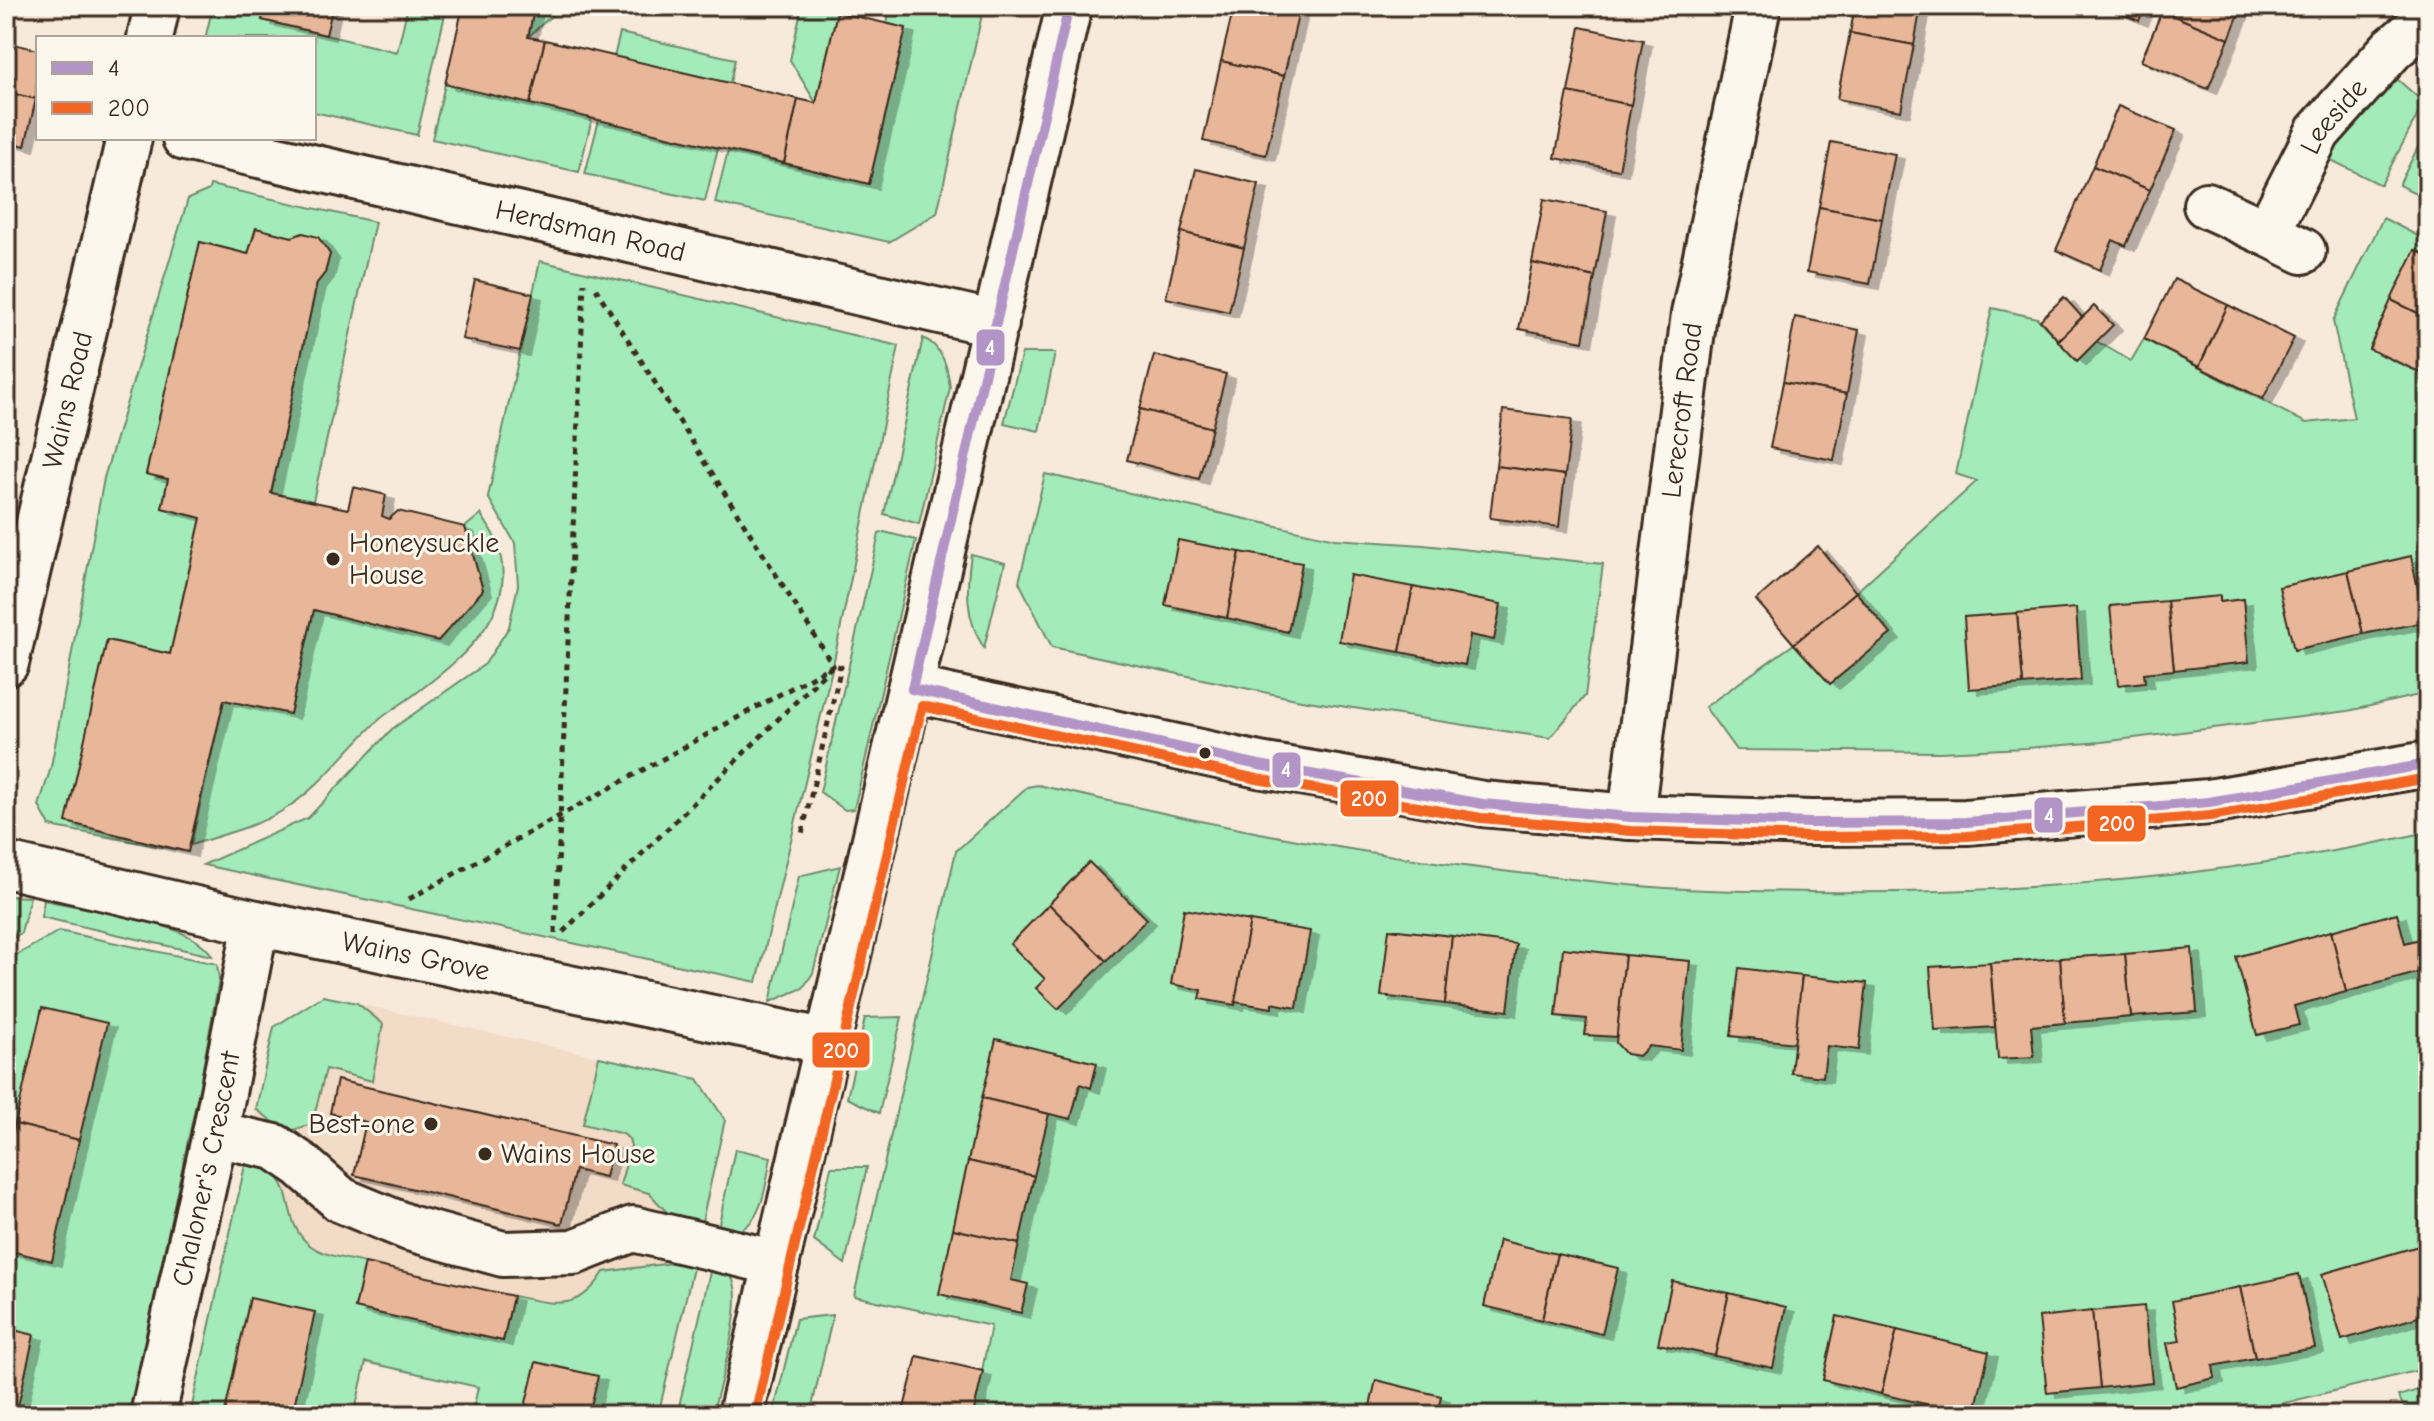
<svg xmlns="http://www.w3.org/2000/svg" width="2434" height="1421" viewBox="0 0 2434 1421" font-family="'Comic Neue',sans-serif">
<style>
.built{fill:#f2dbc7}
.green{fill:#a3ecba;stroke:#6f8b6c;stroke-width:2}
.building{fill:#e8b799;stroke:#3b2a1e;stroke-width:2;filter:url(#shadow)}
.lines{fill:none;stroke-linecap:round;stroke-linejoin:round}
.minor-casing{stroke:#3b2a1e;stroke-width:50}
.path{stroke:#3b2a1e;stroke-width:5;stroke-dasharray:6 6;stroke-linecap:butt}
.minor{stroke:#fbf7ec;stroke-width:44}
.bus-1-casing{stroke:#fbf7ec;stroke-width:16}
.bus-2-casing{stroke:#fbf7ec;stroke-width:16}
.bus-1{stroke:#b294c6;stroke-width:10}
.bus-2{stroke:#f26522;stroke-width:10}
.poi-dot{fill:#3b2a1e;stroke:#fbf7ec;stroke-width:3}
.labels{text-anchor:middle;dominant-baseline:central;stroke-width:6;stroke-linejoin:round;paint-order:stroke}
.street-label{font-size:28px;fill:#3b2a1e;stroke:#fbf7ec}
.poi-label{font-size:28px;fill:#3b2a1e;stroke:#fbf7ec;text-anchor:start}
.line-badge{stroke:#fbf7ec;stroke-width:3}
.badge-label{font-size:22px;text-anchor:middle;font-weight:bold;fill:#fff}
</style>
<defs>
<filter id="shadow"><feDropShadow dx="9" dy="5" stdDeviation="0" flood-color="#0004"/></filter>
</defs>
<rect width="100%" height="100%" fill="#f7eadb"/>
<filter id="ink" filterUnits="userSpaceOnUse"><feTurbulence type="fractalNoise" baseFrequency=".0125" numOctaves="2"/><feDisplacementMap in="SourceGraphic" scale="16" xChannelSelector="R" yChannelSelector="G"/><feConvolveMatrix kernelMatrix="1 2 1 2 8 2 1 2 1" color-interpolation-filters="sRGB"/></filter>
<g filter="url(#ink)">
<!-- built -->
<path class="built" d="M323 996 698 1079 725 1120 667 1376 221 1277 274 1027Z"/>
<!-- green -->
<g class="green">
<path d="M213 6H265L262 20 397 52 408 6H447L417 135 314 112V38H208L206 35Z"/>
<path d="M535 6H562L528 37Z"/>
<path d="M802 6H833L837 12 816 103 790 60Z"/>
<path d="M890 6H984L937 213 889 242 715 203 728 151 869 183 906 29 887 23Z"/>
<path d="M620 33 735 59 730 83 614 57Z"/>
<path d="M2396 78 2424 103 2381 185 2327 158Z"/>
<path d="M445 84 592 118 579 172 432 139Z"/>
<path d="M599 120 718 148 705 201 585 174Z"/>
<path d="M2418 147 2428 152V199L2399 185Z"/>
<path d="M210 185 375 222 313 501 271 493 317 283 325 273 330 254 318 237 303 233 292 237 256 229 248 254 200 242 146 474 168 479 162 508 201 518 170 654 107 640 67 822 188 852 50 826 39 806 51 767 104 478 188 199 209 190Z"/>
<path d="M2383 218 2428 241V256L2415 250 2369 348 2428 376V693L2348 711 2102 742 2026 748 1939 752 1736 750 1705 707 1794 644 1856 592 1977 481 1956 474 1992 308 2037 318 2077 360 2096 341 2131 361 2144 339 2306 423 2354 418 2333 321Z"/>
<path d="M540 261 899 346 833 665 757 982 203 865 308 818 392 729 485 664 509 627 518 585 515 543 488 497Z"/>
<path d="M923 338C943 347 948 368 950 388L919 524 884 514Z"/>
<path d="M1022 353H1055L1039 431 1004 423Z"/>
<path d="M1045 474 1335 539 1423 545 1603 564 1585 696 1550 738 1301 700 1052 647 1019 582Z"/>
<path d="M481 514C486 523 493 532 496 541 523 610 463 658 415 694 403 703 391 710 380 719 347 748 321 788 282 811 255 827 221 835 191 845L224 700 290 714 314 610 439 640 483 590 465 527Z"/>
<path d="M884 532 916 540 854 809 845 810 820 792 879 534Z"/>
<path d="M971 554 1005 563 984 648C965 619 966 587 971 554Z"/>
<path d="M1038 785C1114 802 1189 820 1265 834 1385 857 1507 873 1628 885 1689 891 1750 891 1812 892 2019 895 2226 877 2428 832V1368L2235 1415H973L991 1326 854 1296 956 851 1027 787Z"/>
<path d="M840 866 813 973 803 988 770 1002 799 876Z"/>
<path d="M6 896 30 897 21 933 6 942Z"/>
<path d="M44 900C83 909 194 921 212 956L41 917Z"/>
<path d="M59 931 217 964 219 979 200 1085 129 1415H6V961Z"/>
<path d="M323 996 357 1003 383 1024 372 1081 326 1069 312 1124 287 1132 256 1109 274 1027Z"/>
<path d="M902 1017 879 1113 847 1098 865 1018Z"/>
<path d="M599 1057 698 1079 725 1120 700 1230 676 1222 649 1193 620 1185 631 1146 629 1139 623 1134 583 1124Z"/>
<path d="M735 1149 771 1157C766 1180 764 1223 737 1231 731 1233 723 1232 717 1233Z"/>
<path d="M245 1165C306 1169 274 1219 311 1246 325 1256 348 1259 365 1263L355 1308 503 1341 513 1296C554 1304 579 1313 604 1272L695 1260 658 1415H472L478 1387 366 1362 354 1415H190Z"/>
<path d="M831 1167H867L845 1264 814 1241Z"/>
<path d="M712 1263C719 1267 728 1271 732 1278 746 1303 719 1386 712 1415H677Z"/>
<path d="M833 1315 810 1415H773L796 1319Z"/>
<path d="M2428 1387V1405L2407 1412 2398 1396Z"/>
</g>
<!-- building -->
<g class="building">
<path d="M265 6H333L326 35 262 20Z"/>
<path d="M463 6H535L528 37 545 40 530 104 445 84Z"/>
<path d="M1234 6H1277L1299 11 1284 76 1221 61Z"/>
<path d="M1855 6H1921L1914 45 1850 33Z"/>
<path d="M2117 6H2145L2139 21 2115 11Z"/>
<path d="M2164 6H2242L2229 39 2162 11Z"/>
<path d="M2162 11 2229 39 2208 89 2141 61Z"/>
<path d="M837 12 906 28 869 184 784 163 798 99 816 103Z"/>
<path d="M1580 27 1643 40 1631 105 1568 92Z"/>
<path d="M1850 33 1914 45 1901 111 1837 99Z"/>
<path d="M545 40 798 99 784 163 530 104Z"/>
<path d="M6 42 38 50 36 99 6 92Z"/>
<path d="M1221 61 1284 76 1266 155 1203 141Z"/>
<path d="M6 92 36 99 25 146 6 141Z"/>
<path d="M1568 92 1631 105 1619 170 1555 158Z"/>
<path d="M2118 106 2176 130 2150 190 2093 166Z"/>
<path d="M1831 142 1895 154 1882 219 1819 207Z"/>
<path d="M2093 166 2150 190 2126 246 2113 240 2100 270 2056 250Z"/>
<path d="M1196 169 1259 184 1244 248 1181 232Z"/>
<path d="M1544 199 1607 211 1595 277 1532 263Z"/>
<path d="M1819 207 1882 219 1870 284 1807 272Z"/>
<path d="M256 228 292 237 303 233 318 237 330 254 325 273 317 283 271 493 348 509 353 487 386 495 382 516 389 519 398 511 465 527 483 590 438 641 314 610 290 714 224 700 188 852 66 822 107 640 170 654 201 518 162 508 168 479 146 474 200 242 248 254Z"/>
<path d="M1181 232 1244 248 1229 312 1166 298Z"/>
<path d="M2415 250 2428 256V318L2391 300Z"/>
<path d="M1532 263 1595 277 1583 341 1519 329Z"/>
<path d="M2174 279 2228 305 2199 367 2144 339Z"/>
<path d="M475 280 533 294 520 351 462 339Z"/>
<path d="M2064 297 2082 317 2058 340 2040 320Z"/>
<path d="M2391 300 2428 318V376L2369 349Z"/>
<path d="M2228 305 2294 338 2263 399 2199 367Z"/>
<path d="M2094 306 2113 325 2077 361 2058 341Z"/>
<path d="M1795 317 1859 330 1847 394 1783 382Z"/>
<path d="M1154 355 1226 374 1212 428 1140 409Z"/>
<path d="M1783 382 1847 394 1834 460 1770 448Z"/>
<path d="M1140 409 1212 428 1199 479 1127 460Z"/>
<path d="M1503 410 1572 419 1565 475 1496 466Z"/>
<path d="M1496 466 1565 475 1559 527 1490 518Z"/>
<path d="M1178 540 1240 552 1227 618 1165 605Z"/>
<path d="M1818 546 1856 592 1794 644 1756 600Z"/>
<path d="M1240 552 1302 563 1288 632 1227 618Z"/>
<path d="M2411 556 2425 622 2363 634 2348 571Z"/>
<path d="M2348 571 2363 634 2294 650 2279 587Z"/>
<path d="M1350 575 1413 587 1400 652 1339 641Z"/>
<path d="M1413 587 1501 604 1494 640 1470 635 1465 665 1400 652Z"/>
<path d="M1856 592 1891 634 1830 684 1794 644Z"/>
<path d="M2220 596V602L2243 599 2249 662 2174 670 2167 601Z"/>
<path d="M2167 601 2174 670 2144 673 2145 682 2118 685 2110 606Z"/>
<path d="M2076 608 2081 680 2023 685 2017 613Z"/>
<path d="M2017 613 2023 685 1969 689 1964 617Z"/>
<path d="M1089 862 1147 919 1106 961 1049 904Z"/>
<path d="M1049 904 1106 961 1058 1009 1036 988 1045 979 1010 944Z"/>
<path d="M1184 909 1250 921 1235 1005 1200 999 1202 990 1171 984Z"/>
<path d="M2397 913 2405 943 2427 937 2428 970 2346 992 2331 931Z"/>
<path d="M1250 921 1310 931 1297 1008 1272 1003V1008L1235 1002Z"/>
<path d="M1389 929 1452 936 1445 1004 1381 996Z"/>
<path d="M2331 931 2346 992 2294 1006 2299 1025 2257 1035 2236 957Z"/>
<path d="M1452 936 1516 944 1508 1011 1445 1004Z"/>
<path d="M1563 948 1625 955 1617 1037 1585 1035 1587 1019 1556 1016Z"/>
<path d="M2192 948 2197 1012 2131 1017 2125 954Z"/>
<path d="M2125 954 2131 1017 2065 1023 2060 958Z"/>
<path d="M1625 955 1690 961 1681 1050 1649 1046 1639 1056 1626 1054 1616 1043Z"/>
<path d="M2060 958 2065 1023 2031 1026 2034 1057 1998 1059 1990 963Z"/>
<path d="M1990 963 1995 1027 1935 1031 1930 967Z"/>
<path d="M1739 968 1802 976 1795 1043 1731 1036Z"/>
<path d="M1802 976 1867 983 1859 1050 1827 1046 1823 1077 1791 1073Z"/>
<path d="M42 1008 107 1023 79 1140 15 1124Z"/>
<path d="M996 1039 1097 1063 1091 1088 1080 1084 1071 1119 982 1098Z"/>
<path d="M337 1080 613 1145 605 1177 575 1170 562 1224 354 1175 366 1122 330 1113Z"/>
<path d="M982 1098 1049 1114 1034 1176 968 1161Z"/>
<path d="M15 1124 79 1140 52 1261 6 1250V1161Z"/>
<path d="M968 1161 1034 1176 1019 1244 953 1229Z"/>
<path d="M953 1229 1019 1244 1011 1280 1028 1284 1021 1313 939 1294Z"/>
<path d="M1499 1240 1557 1254 1542 1320 1484 1306Z"/>
<path d="M2422 1245 2428 1263V1314L2342 1340 2322 1274Z"/>
<path d="M1557 1254 1618 1268 1602 1334 1542 1320Z"/>
<path d="M365 1263 513 1296 503 1341 355 1308Z"/>
<path d="M2299 1274 2315 1348 2255 1358 2240 1287Z"/>
<path d="M1672 1281 1729 1293 1715 1356 1658 1344Z"/>
<path d="M2240 1287 2255 1358 2213 1366 2215 1378 2176 1387 2167 1343 2180 1341 2172 1301Z"/>
<path d="M1729 1293 1786 1307 1773 1368 1715 1356Z"/>
<path d="M250 1298 315 1312 292 1415H236L225 1412Z"/>
<path d="M2144 1306 2152 1382 2100 1388 2092 1311Z"/>
<path d="M2092 1311 2100 1388 2047 1393 2039 1317Z"/>
<path d="M1837 1316 1897 1330 1881 1394 1823 1380Z"/>
<path d="M6 1328 34 1335 16 1415H6Z"/>
<path d="M1897 1330 1989 1352 1974 1415 1881 1394Z"/>
<path d="M917 1356 983 1371 973 1415H915L903 1412Z"/>
<path d="M536 1362 598 1376 589 1415H523Z"/>
<path d="M1376 1380 1441 1396 1437 1415H1368Z"/>
</g>
<g class="lines">
<!-- minor casing -->
<g class="minor-casing">
<g id="minor">
<path d="M150 38 157 6"/>
<path id="s1" d="M185 138 996 324"/>
<path id="s2" d="M2206 205 2267 233 2318 132 2392 49 2428 19"/>
<path d="M2267 233 2303 251"/>
<path id="s3" d="M6 663 129 138"/>
<path d="M912 689 1259 765 1336 778 1483 804 1631 817 1811 823 1966 822 2209 802 2428 764"/>
<path id="s4" d="M1631 817 1694 314 1758 6"/>
<path id="s5" d="M6 865 256 923 828 1042"/>
<path d="M215 1134 275 1147 300 1164 341 1200 409 1228 503 1254 574 1252 633 1229 777 1263"/>
<path id="s6" d="M153 1415 215 1134 256 923"/>
<path d="M741 1415 1069 6"/>
</g>
</g>
<!-- path -->
<g class="path">
<path d="M409 899 833 665 596 289"/>
<path d="M563 932 833 665 841 667 802 834"/>
<path d="M555 933 584 283"/>
</g>
<!-- minor -->
<use href="#minor" class="minor"/>
<!-- bus-1 casing -->
<g class="bus-1-casing">
<g id="bus-1">
<path d="M912 689 1259 765 1483 804 1631 817 1811 823 1966 822 2209 802 2428 764"/>
<path d="M912 689 1069 6"/>
</g>
</g>
<!-- bus-2 casing -->
<g class="bus-2-casing">
<path id="bus-2" d="M755 1415 922 706 1257 779 1481 818 1631 831 1811 837 1967 836 2210 816 2428 778"/>
</g>
<!-- bus-1 -->
<use href="#bus-1" class="bus-1"/>
<!-- bus-2 -->
<use href="#bus-2" class="bus-2"/>
</g>
</g>
<!-- markers -->
<g class="poi-dot">
<circle cx="333" cy="559" r="8"/>
<circle cx="1205" cy="753" r="7"/>
<circle cx="431" cy="1124" r="8"/>
<circle cx="485" cy="1154" r="8"/>
</g>
<g class="labels">
<!-- street labels -->
<g class="street-label">
<text stroke="none"><textPath href="#s2" startOffset="202">Leeside</textPath></text>
<text stroke="none"><textPath href="#s1" startOffset="416">Herdsman Road</textPath></text>
<text stroke="none"><textPath href="#s3" startOffset="270">Wains Road</textPath></text>
<text stroke="none"><textPath href="#s4" startOffset="410">Lerecroft Road</textPath></text>
<text stroke="none"><textPath href="#s5" startOffset="420">Wains Grove</textPath></text>
<text stroke="none"><textPath href="#s6" startOffset="252">Chaloner's Crescent</textPath></text>
</g>
<!-- poi labels -->
<g class="poi-label">
<text x="349" y="543">Honeysuckle<tspan x="349" dy="32">House</tspan></text>
<text x="415" y="1124" text-anchor="end">Best-one</text>
<text x="501" y="1154">Wains House</text>
</g>
</g>
<g class="line-badge">
<rect x="975" y="328" width="31" height="39" rx="8" fill="#b294c6"/>
<rect x="1271" y="751" width="31" height="38" rx="8" fill="#b294c6"/>
<rect x="1339" y="779" width="61" height="39" rx="8" fill="#f26522"/>
<rect x="2033" y="796" width="31" height="38" rx="8" fill="#b294c6"/>
<rect x="2086" y="804" width="61" height="39" rx="8" fill="#f26522"/>
<rect x="811" y="1031" width="60" height="38" rx="8" fill="#f26522"/>
</g>
<g class="badge-label">
<text x="990" y="355">4</text>
<text x="1286" y="777">4</text>
<text x="1369" y="806">200</text>
<text x="2049" y="823">4</text>
<text x="2117" y="831">200</text>
<text x="841" y="1058">200</text>
</g>
<!-- margin -->
<rect width="2434" height="1421" fill="none" stroke="#fbf7ec" stroke-width="32"/>
<rect x="16" y="16" width="2402" height="1389" fill="none" stroke="#3b2a1e" stroke-width="3" filter="url(#ink)"/>
<!-- legend -->
<rect x="36" y="36" width="280" height="104" fill="#fbf7ec" stroke="#aea59a" stroke-width="2"/>
<rect x="52" y="62" width="40" height="12" fill="#b294c6" stroke="#aea59a" stroke-width="2"/>
<text x="108" y="76" font-size="24" fill="#3b2a1e">4</text>
<rect x="52" y="102" width="40" height="12" fill="#f26522" stroke="#aea59a" stroke-width="2"/>
<text x="108" y="116" font-size="24" fill="#3b2a1e">200</text>
</svg>
